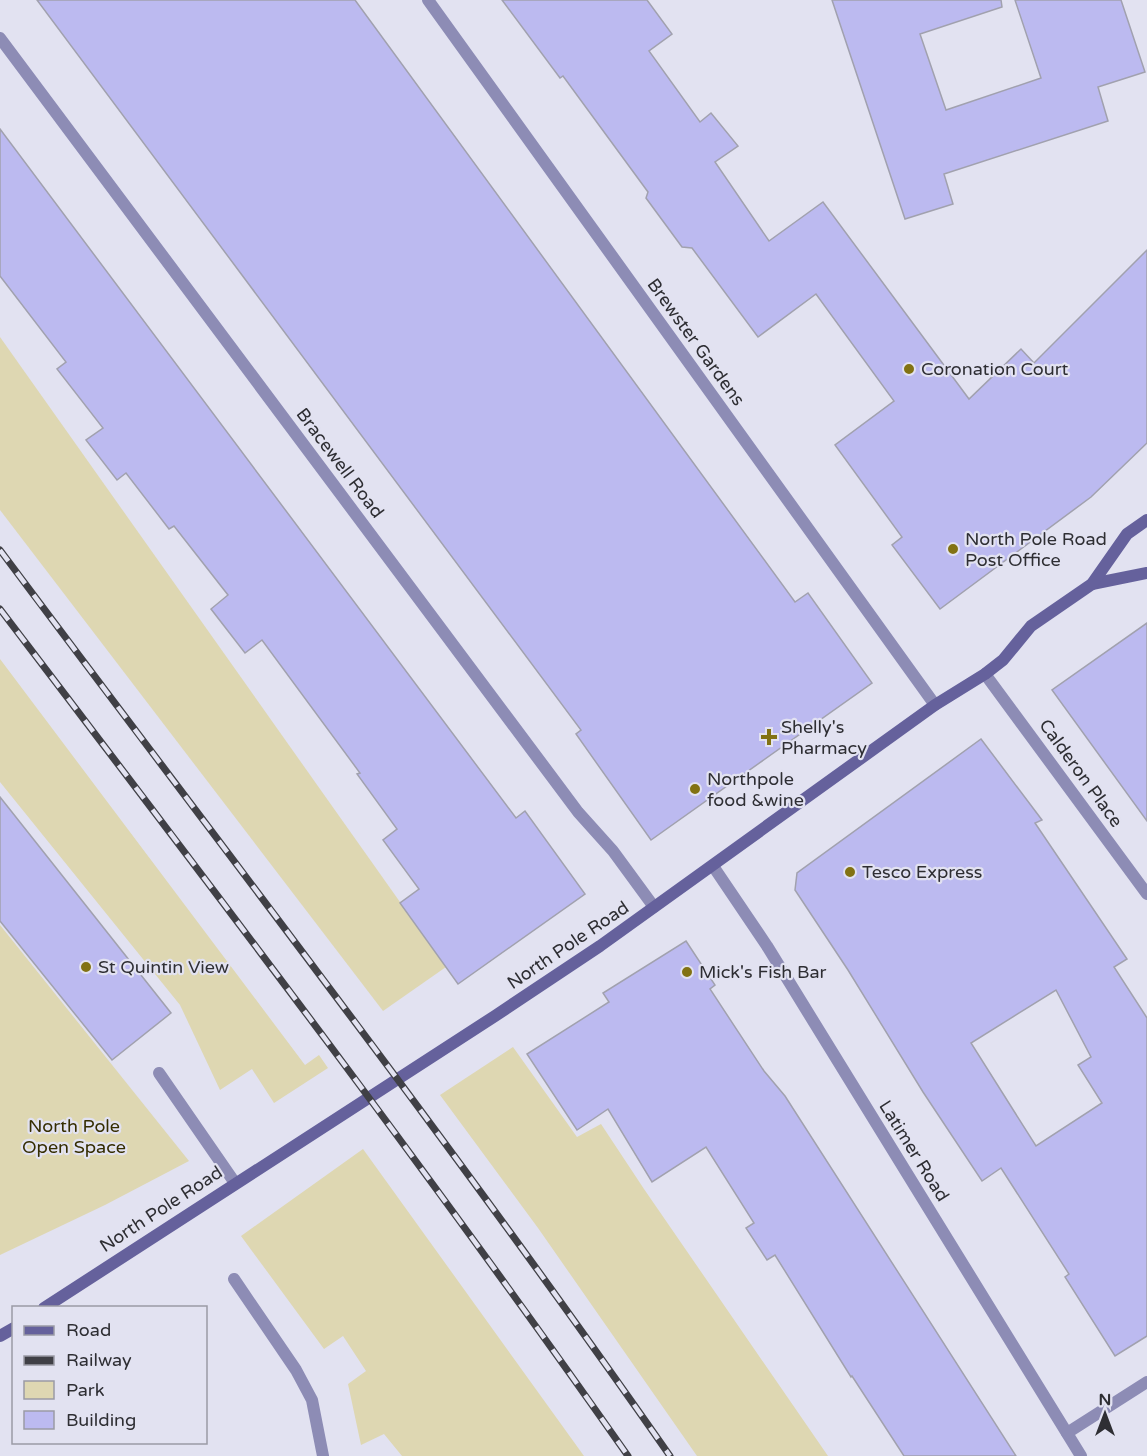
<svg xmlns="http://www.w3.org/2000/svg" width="1147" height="1456" viewBox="0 0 1147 1456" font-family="'Varela Round',sans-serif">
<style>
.green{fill:#ded7b2}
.building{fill:#bcbaf0;stroke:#a1a1ae;stroke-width:1.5;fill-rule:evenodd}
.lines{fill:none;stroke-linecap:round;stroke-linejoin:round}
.lane{stroke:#8d8cb5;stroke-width:12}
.street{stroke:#8d8cb5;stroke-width:12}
.secondary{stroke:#65619c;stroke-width:12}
.rail-casing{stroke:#404046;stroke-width:7}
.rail{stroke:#e2e2f1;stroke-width:4.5;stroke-dasharray:14;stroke-linecap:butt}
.poi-dot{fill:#827213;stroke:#e2e2f1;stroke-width:2}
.labels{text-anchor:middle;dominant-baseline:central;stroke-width:4.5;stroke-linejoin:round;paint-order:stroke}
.street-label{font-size:18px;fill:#2e2e33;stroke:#e2e2f1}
.poi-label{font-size:18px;fill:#2e2e33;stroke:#e2e2f1;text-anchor:start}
.park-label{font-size:18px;fill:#352d00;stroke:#e2e2f1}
</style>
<rect width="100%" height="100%" fill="#e2e2f1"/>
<!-- green -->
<g class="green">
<path d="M0 337 446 967 383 1011 0 510Z"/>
<path d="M0 659 305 1065 319 1055 328 1068 274 1103 252 1069 220 1090 180 1005 0 782Z"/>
<path d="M0 925 189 1161 105 1205 0 1255Z"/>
<path d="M513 1047 577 1137 601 1124 644 1189 828 1456H697L538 1228 440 1095Z"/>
<path d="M363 1149 584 1456H402L384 1434 361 1445 348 1384 366 1371 343 1336 324 1349 241 1236Z"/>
</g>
<!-- building -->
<g class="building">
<path d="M37 0H355L795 602 808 593 872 683 651 840 576 734 581 730Z"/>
<path d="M502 0H647L672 34 649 51 700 122 711 113 738 146 715 162 769 241 823 202 969 399 1021 349 1034 363 1147 250V443L1091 497 940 609 892 545 902 537 835 445 894 401 816 294 758 337 692 248 682 247 646 198 648 192 563 76 560 78Z"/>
<path d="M832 0H1001L1002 7 920 34 946 110 1041 78 1015 0H1121L1145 72 1098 87 1108 121 944 174 953 204 905 219Z"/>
<path d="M0 129 516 818 525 811 585 894 458 984 400 903 419 889 383 840 397 829 357 774 360 773 262 640 245 653 211 609 228 595 174 526 169 529 126 473 117 480 86 440 103 428 57 369 66 362 0 276Z"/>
<path d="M1147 623V821L1052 690Z"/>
<path d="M981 739 1042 820 1035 823 1127 959 1114 967 1147 1018V1336L1115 1356 1065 1277 1069 1274 1001 1168 982 1181 923 1092 848 970 795 890 797 873ZM1056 990 1091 1057 1078 1065 1102 1103 1036 1146 971 1043Z"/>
<path d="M0 797 171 1013 112 1060 0 921Z"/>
<path d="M686 941 715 985 710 989 764 1071 785 1096 1016 1456H904L852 1376 851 1377 775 1255 767 1260 746 1228 754 1223 706 1147 652 1182 608 1109 577 1130 527 1054 609 1002 603 993Z"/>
</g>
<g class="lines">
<!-- lane -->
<path class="lane" d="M159 1073 235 1183"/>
<!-- street -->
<g class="street">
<path d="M428 0 935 705"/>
<path d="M0 38 578 812 613 851 654 907"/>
<path d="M985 674 1147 894"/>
<path d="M713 866 767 946 1081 1456"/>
<path d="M234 1279 296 1370 312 1400 323 1456"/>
<path d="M1067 1433 1147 1382"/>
</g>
<!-- secondary -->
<g class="secondary">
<path d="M1092 584 1147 573"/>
<path d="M44 1308 495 1016 600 946 935 705 985 674 1003 660 1031 626 1092 584 1127 534 1147 520"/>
<path d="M0 1336 14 1328"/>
</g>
<!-- rail casing -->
<g class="rail-casing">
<g id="rail">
<path d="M0 550C225 851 455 1148 670 1456"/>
<path d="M0 609C213 889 426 1168 628 1456"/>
</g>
</g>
<!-- rail -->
<use href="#rail" class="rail"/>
</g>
<!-- markers -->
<g class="poi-dot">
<circle cx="909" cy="369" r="6"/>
<circle cx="953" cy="549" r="6"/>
<path d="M766 728h6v6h6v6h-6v6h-6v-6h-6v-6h6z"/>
<circle cx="695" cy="789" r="6"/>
<circle cx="850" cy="872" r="6"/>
<circle cx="86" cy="967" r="6"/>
<circle cx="687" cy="972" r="6"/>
</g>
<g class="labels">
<!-- street labels -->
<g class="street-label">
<text transform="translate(696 342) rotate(54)">Brewster Gardens</text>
<text transform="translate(340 463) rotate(53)">Bracewell Road</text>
<text transform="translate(1081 773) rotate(54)">Calderon Place</text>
<text transform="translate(568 945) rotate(-34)">North Pole Road</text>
<text transform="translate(914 1151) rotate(58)">Latimer Road</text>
<text transform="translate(161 1209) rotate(-33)">North Pole Road</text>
</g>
<!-- poi labels -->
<g class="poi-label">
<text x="921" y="369">Coronation Court</text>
<text x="965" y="539">North Pole Road<tspan x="965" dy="21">Post Office</tspan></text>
<text x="781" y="727">Shelly's<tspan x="781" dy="21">Pharmacy</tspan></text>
<text x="707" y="779">Northpole<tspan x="707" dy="21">food &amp;wine</tspan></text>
<text x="862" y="872">Tesco Express</text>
<text x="98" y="967">St Quintin View</text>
<text x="699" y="972">Mick's Fish Bar</text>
</g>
<!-- park labels -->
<g class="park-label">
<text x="74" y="1126">North Pole<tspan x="74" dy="21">Open Space</tspan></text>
</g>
</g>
<!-- legend -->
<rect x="12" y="1306" width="195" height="138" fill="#e2e2f1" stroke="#9a9aa5" stroke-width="1.5"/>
<rect x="24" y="1326" width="30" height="9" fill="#65619c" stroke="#9a9aa5" stroke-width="1.5"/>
<text x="66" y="1336" font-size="18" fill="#2e2e33">Road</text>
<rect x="24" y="1356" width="30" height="9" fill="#404046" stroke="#9a9aa5" stroke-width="1.5"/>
<text x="66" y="1366" font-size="18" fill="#2e2e33">Railway</text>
<rect x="24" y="1381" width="30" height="18" fill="#ded7b2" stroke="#9a9aa5" stroke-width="1.5"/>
<text x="66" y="1396" font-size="18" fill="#2e2e33">Park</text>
<rect x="24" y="1411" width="30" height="18" fill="#bcbaf0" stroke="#9a9aa5" stroke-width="1.5"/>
<text x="66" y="1426" font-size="18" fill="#2e2e33">Building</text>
<!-- north arrow -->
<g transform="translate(1105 1414)" stroke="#e2e2f1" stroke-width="4.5" paint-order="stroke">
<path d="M0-4.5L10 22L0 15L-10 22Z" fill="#2e2e33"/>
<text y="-9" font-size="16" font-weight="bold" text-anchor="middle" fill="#2e2e33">N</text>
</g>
</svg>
